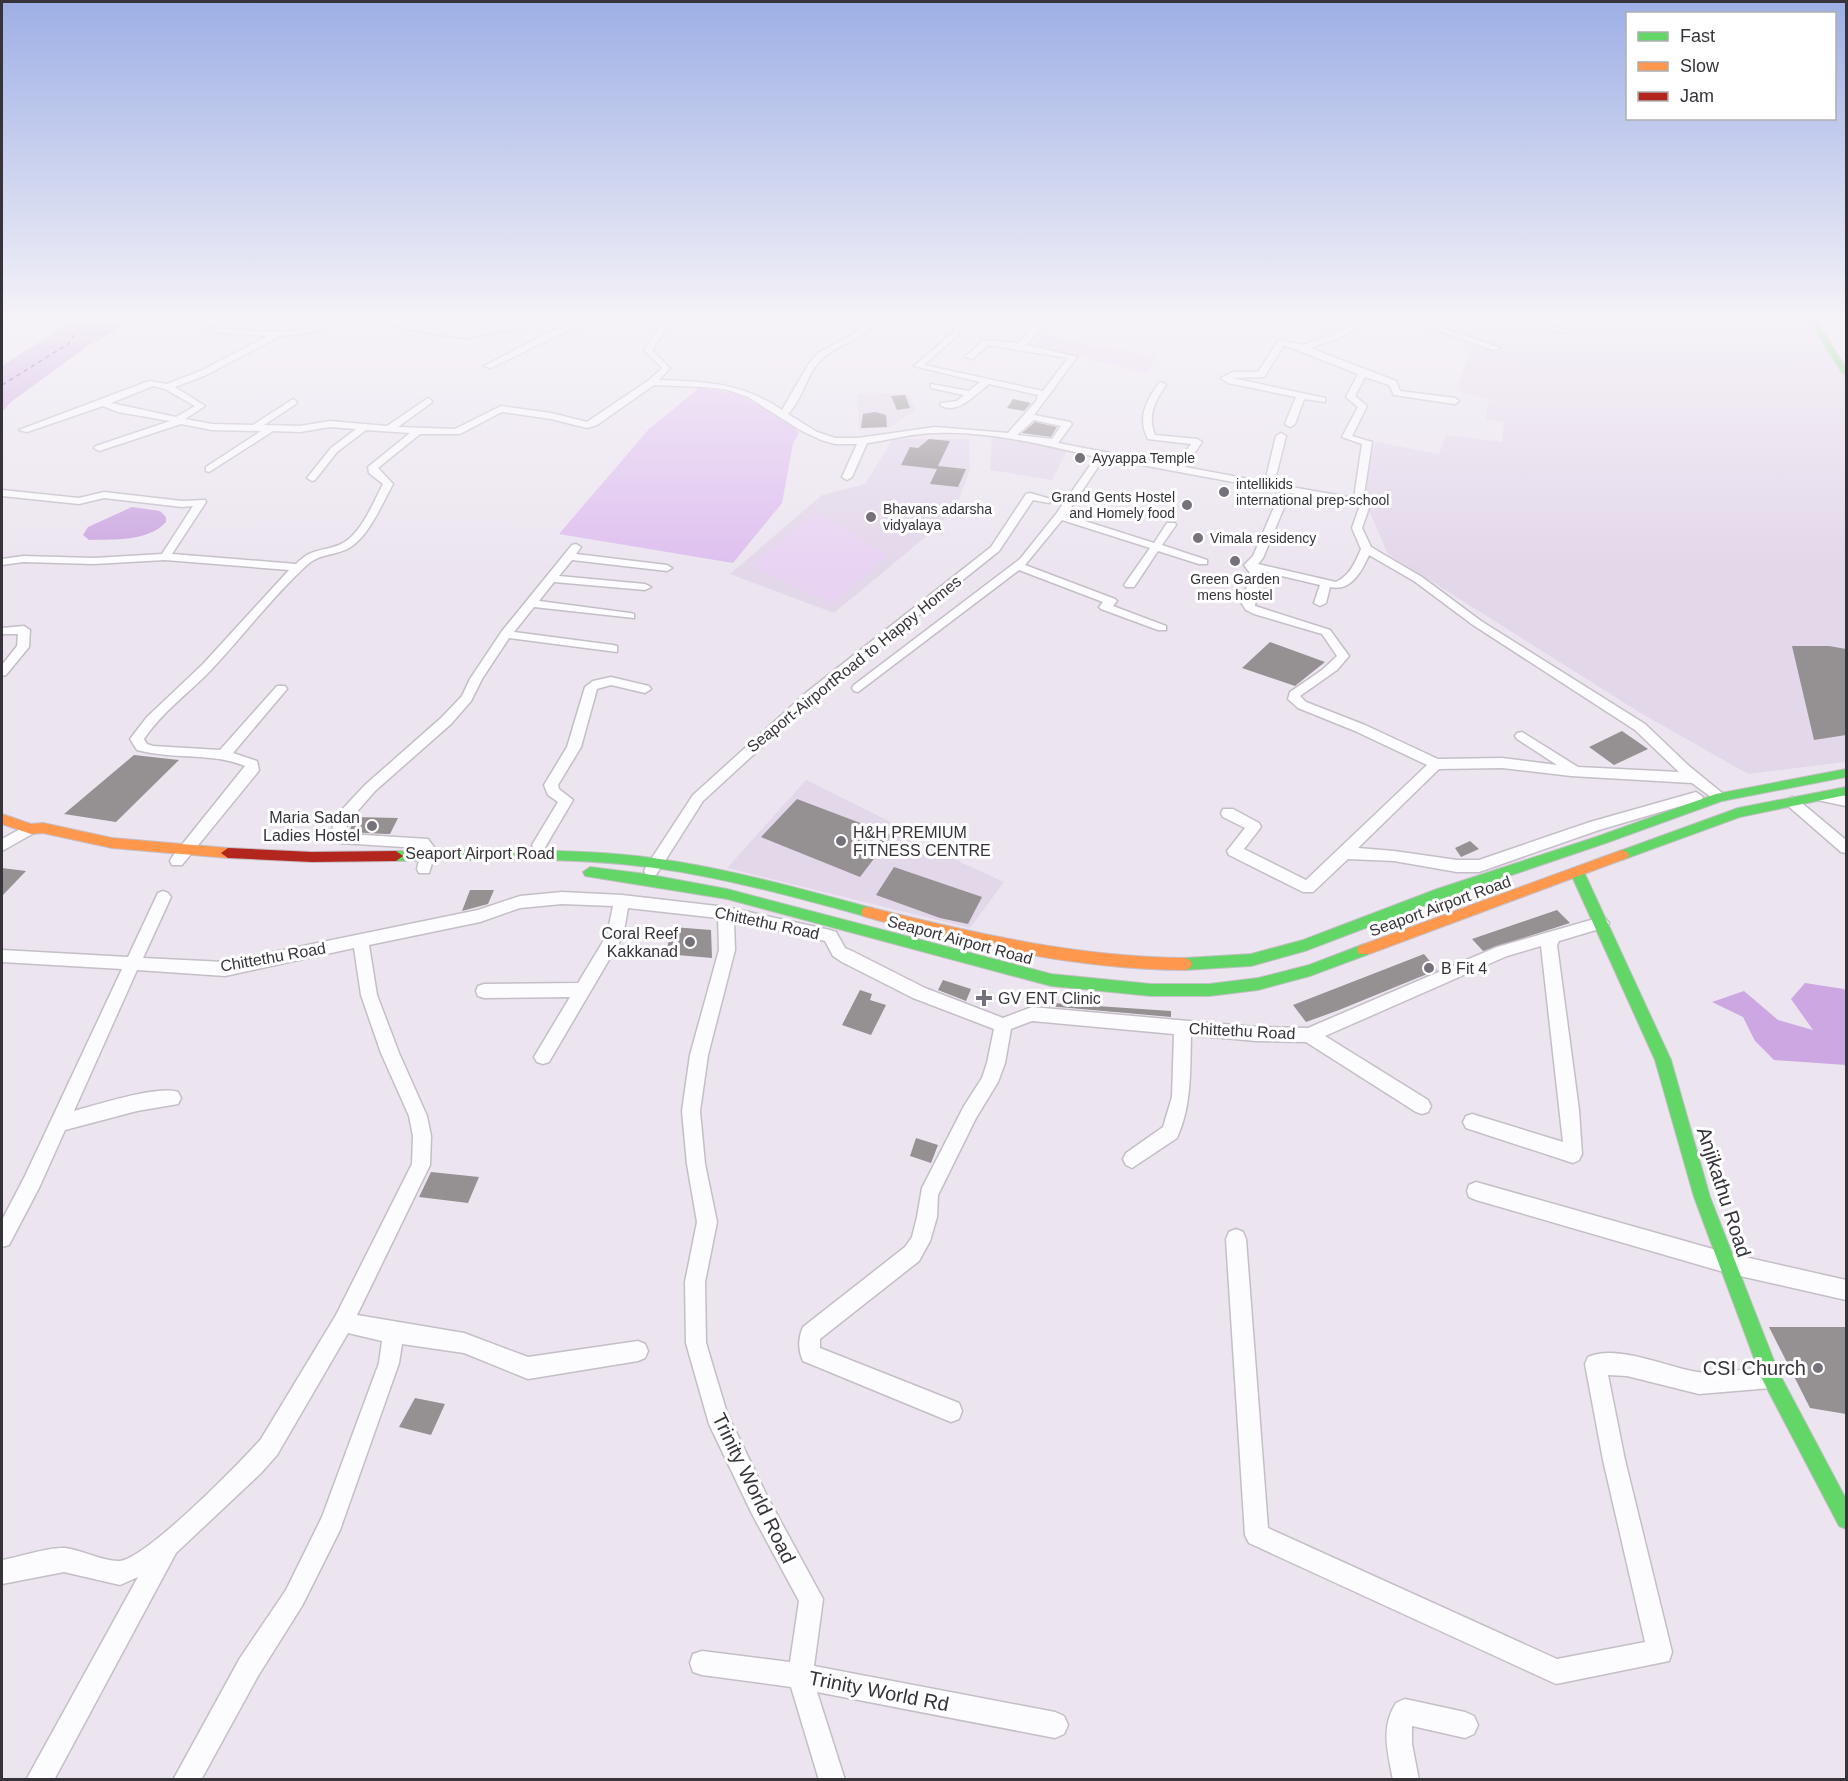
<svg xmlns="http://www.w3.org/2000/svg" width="1848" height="1781" viewBox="0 0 1848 1781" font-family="Helvetica,sans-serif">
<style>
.built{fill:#e3d7ea}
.green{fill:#e8d3f3}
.forest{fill:#debfef}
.water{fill:#cca7e1}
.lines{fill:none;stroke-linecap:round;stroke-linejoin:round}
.stream{stroke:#cca7e1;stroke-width:2}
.ferry{stroke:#6a2c87;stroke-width:1.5;stroke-dasharray:4.5 4;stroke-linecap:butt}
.building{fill:#959092}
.street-casing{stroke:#c4bec7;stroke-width:3}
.fast-casing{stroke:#c4bec7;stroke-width:2}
.slow-casing{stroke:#c4bec7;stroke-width:2}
.jam-casing{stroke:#c4bec7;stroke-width:2}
.street{fill:#fcfbfd;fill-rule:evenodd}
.fast{fill:#63d668;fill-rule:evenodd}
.slow{fill:#ff974d;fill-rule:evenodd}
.jam{fill:#b3261e;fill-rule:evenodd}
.poi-dot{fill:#76717a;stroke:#fff;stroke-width:2}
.labels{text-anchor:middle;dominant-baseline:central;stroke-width:6;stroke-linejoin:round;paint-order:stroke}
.far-poi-label{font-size:14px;fill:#37333a;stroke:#fff;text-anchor:start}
.street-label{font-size:16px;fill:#37333a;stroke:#fff}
.poi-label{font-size:16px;fill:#37333a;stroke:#fff;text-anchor:start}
.near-street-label{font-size:20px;fill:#37333a;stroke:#fff}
.near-poi-label{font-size:20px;fill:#37333a;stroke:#fff;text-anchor:end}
</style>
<rect width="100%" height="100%" fill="#ece5f0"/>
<!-- built -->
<g class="built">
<path d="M1403 321H1812L1846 375V762L1748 774 1639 712 1388 554 1366 504 1365 476 1376 442 1439 454 1446 435 1502 442 1504 422 1486 419 1489 399 1456 390 1468 357 1462 339Z"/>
<path d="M868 392 909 395 915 410 890 428 859 429 857 395Z"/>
<path d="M992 437 1067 451 1052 480 990 470Z"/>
<path d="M893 439H969L970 469 957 505 935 529 834 613 730 574 822 495 865 484Z"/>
<path d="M806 780 885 819 921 844 1004 882 970 928 727 868Z"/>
</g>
<!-- green -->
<g class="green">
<path d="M1045 333 1091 345 1156 356 1148 373 1033 346Z"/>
<path d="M816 512 888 555 833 604 751 566Z"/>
</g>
<!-- forest -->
<path class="forest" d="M699 388 737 394 790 423 799 433 793 443 782 503 733 563 559 534 649 429Z"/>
<!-- water -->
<g class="water">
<path d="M67 321H125L116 331 89 345 11 402 2 412V366L64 326Z"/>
<path d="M132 507 160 511 166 517V522C148 542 114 539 89 540L83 535 88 527Z"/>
<path d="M1805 983 1844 989 1846 992V1065L1774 1060 1755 1041 1743 1017 1712 1002 1744 991 1778 1020 1813 1030 1791 999Z"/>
</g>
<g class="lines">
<!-- stream -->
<path class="stream" d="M369 321 433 335 467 339 560 321"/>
<!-- ferry -->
<path class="ferry" d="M2 385 68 344 84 321"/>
</g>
<!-- building -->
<g class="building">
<path d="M905 395 910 408 897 410 891 396Z"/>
<path d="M1013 399 1031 403 1024 411 1007 408Z"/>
<path d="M875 412 886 415 887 427 861 428 863 414Z"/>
<path d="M1035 422 1057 427 1051 437 1022 433Z"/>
<path d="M929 439 950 441 938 466 966 469 958 487 930 484 937 469 901 465 910 447 918 448Z"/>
<path d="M1270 642 1325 662 1295 686 1242 668Z"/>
<path d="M1792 646H1829L1846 649V735L1814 740Z"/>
<path d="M1622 731 1648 749 1614 765 1589 747Z"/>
<path d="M134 755 179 760 116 822 64 814Z"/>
<path d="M797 799 892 835 860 877 761 837Z"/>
<path d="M355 817 398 818 390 834H386L349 832Z"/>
<path d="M1470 841 1479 849 1461 857 1455 848Z"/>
<path d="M894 867 982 897 968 924 940 918 876 895Z"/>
<path d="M2 868 26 871 2 896Z"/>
<path d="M470 890H494L488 904 462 911Z"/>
<path d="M1557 910 1570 923 1483 951 1472 939Z"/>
<path d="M673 927 711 930 712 958 665 954Z"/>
<path d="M1424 954 1437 970 1339 1010 1306 1022 1293 1005Z"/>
<path d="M943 980 971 989 966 1001 938 990Z"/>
<path d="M860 990 872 994 870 1000 886 1005 871 1035 842 1025Z"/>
<path d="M1052 1003 1171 1011V1017L1047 1006Z"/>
<path d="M916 1138 938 1145 931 1163 910 1156Z"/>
<path d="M431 1172 479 1177 468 1203 419 1197Z"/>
<path d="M1769 1327H1846V1414L1810 1408Z"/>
<path d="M415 1398 445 1404 431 1435 399 1427Z"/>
</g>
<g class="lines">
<!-- street casing -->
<g class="street-casing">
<g id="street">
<path d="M330 321H340L313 332 280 336 206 375 175 387 205 406 185 419 212 424 253 425 293 399 297 402 296 404 264 425 300 426 330 421 387 426 428 398 432 401 431 403 398 427 455 429 501 406 551 413 587 422 649 380 662 368 644 350 664 321H672L652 350 670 368 659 380C706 382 741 382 782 410L808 365 818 353 852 335 869 321H877C863 340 840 343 823 358 806 373 804 398 788 414L817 432 835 438H858L935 427 1008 433 1037 400 1038 395 989 384C976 394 957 416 940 405L941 403 957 401 964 395 931 388V384L969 391 980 382 914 366 955 331H958V335L924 365 1043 391 1068 358 988 345 972 359 965 357 983 340 1018 343 1034 326 1035 321H1043L1041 329 1026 345 1077 357 1034 415 1070 422 1072 424 1058 443 1176 466 1191 444 1148 439C1137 418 1146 401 1159 383L1162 382 1166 385C1155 401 1147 415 1155 435L1197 439 1202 442 1185 467 1265 482 1276 436 1281 433 1286 436 1274 484 1354 498 1362 444 1342 437 1358 407 1346 397 1358 374 1284 345 1264 377 1232 378 1325 398V402L1304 399 1295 424 1290 427 1285 424 1296 397 1228 383 1221 378 1233 372H1258L1279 340 1303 345 1333 334 1345 327 1337 321H1346L1354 325V329L1339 338 1310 348 1396 381 1400 391 1455 398 1459 401 1455 404 1394 395 1389 385 1365 377 1355 396 1367 406 1352 436 1372 442 1363 501 1369 508 1362 528 1371 547 1422 577 1481 621 1645 724 1689 766 1727 797 1725 800H1715L1692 783 1571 776 1502 768 1439 769 1358 848 1394 851 1457 860H1479L1590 822 1696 792 1703 797 1701 800 1599 830 1479 872H1457L1394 861 1348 859 1313 892H1303L1229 855 1227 851 1245 828 1223 817 1221 813 1223 809H1233L1259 823 1261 827 1244 849 1306 880 1427 765 1355 731 1298 708 1288 699 1290 692 1322 670 1337 656 1322 634 1254 614 1246 610 1242 604 1250 573 1244 565 1253 556 1281 491 1104 458 1066 515 1154 543 1167 523H1175L1176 525 1162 545 1207 560V564H1199L1158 551 1134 587H1126L1124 585 1150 548 1062 520 1025 565 1115 599 1117 601 1113 606 1166 626V630H1158L1101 609 1099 607 1103 602 1019 570 858 692 854 691 852 688 854 685 1020 559 1056 514 1096 457C1044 445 990 431 936 433 913 433 890 440 867 443L852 477 847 480 842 477 857 444H835L821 440 800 430 748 397 728 390 703 387 654 385 597 425 587 428 551 419 502 412 460 434H420L378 468 393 484C383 502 368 538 349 548 335 556 320 553 307 565 272 597 244 635 211 670 189 693 162 712 144 739L147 744 153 746 220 750 277 686H285L287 689 233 753 257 761 259 770 257 773 182 865H172L170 861 172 857 245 766C211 752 173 760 137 750L130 739 147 717 203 664 289 570 165 560 94 564 23 562 2 565V559L23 556 94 558 162 554 193 506 182 507 104 498 79 504 2 496V490L79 498 104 492 182 501 205 500 206 502 172 554 296 564C312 548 320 552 339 545 360 537 373 503 383 484L369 473 368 467 410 433 366 430 337 452 315 480 312 481 307 478 331 448 356 429 330 427 300 432 273 431 209 472 206 471V467L261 431 212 430 181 424 99 451 94 448 96 446 170 421 118 412 103 406 27 432 19 430 149 381 167 384 200 371 268 336 212 332 208 330 209 328 278 332 309 328ZM153 386 165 389 195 406 176 417 111 403ZM1034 420 1061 426 1052 439 1017 435ZM1290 493 1355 504 1359 508 1352 528 1361 549C1355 563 1350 575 1336 582L1258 564 1263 558ZM1369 555 1414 581 1473 625 1635 730 1679 772 1578 767 1522 732 1517 733 1515 736 1517 739 1557 765 1502 758 1438 759 1365 725 1306 702 1300 696 1337 670 1349 656 1330 630 1255 606 1261 571 1320 585 1314 603 1320 606 1326 603 1330 587C1351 592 1362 571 1369 555Z"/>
<path d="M585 321H596L556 336 491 368 484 366 550 332Z"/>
<path d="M1410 321H1421L1500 348 1493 350Z"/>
<path d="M1511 321H1525L1569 331 1565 333Z"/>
<path d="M1030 493 1054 500 1049 503 1033 500 999 551 815 698 703 801 656 875H646L644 871 646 867 693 795 807 692 991 547 1026 494Z"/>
<path d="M576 544 581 547 576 554 667 565 672 568 667 571 572 560 559 576 645 584 651 587 645 590 554 582 539 601 630 613 634 614V618L534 607 514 632 613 645 617 646V652L509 638 482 679 471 701 451 724 375 791 348 822 345 831 348 834 428 839 436 850 429 873H419L417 869 421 851 419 848 340 843 331 833 336 816 365 785 441 718 462 696 470 679 502 631 572 545Z"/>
<path d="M24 626 30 630 29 647 6 675 2 676V665L17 646 18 634H2V628Z"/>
<path d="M611 677 649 686 651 689 645 693 611 685 597 689 581 747 558 785 559 789 573 800 544 849H534L532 845 558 802 548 795 544 785 567 747 585 687 593 681Z"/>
<path d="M1822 792 1846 796V806L1817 800 1815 797Z"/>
<path d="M1792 797 1797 799 1846 840V853L1841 852 1787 805 1785 802Z"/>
<path d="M29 824 36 829 34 833 2 851V839Z"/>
<path d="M163 891 168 893 171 897 143 958 225 962 478 910 520 896 562 892 622 895 726 907 830 930 836 932 845 948 854 952 925 988 1003 1018 1032 1007 1256 1027 1308 1028 1497 947 1601 917 1606 919 1609 923 1606 927 1559 941 1557 945 1579 1110 1582 1154 1579 1160 1573 1163 1472 1130 1466 1128 1463 1122 1466 1116 1472 1114 1563 1142 1541 946 1507 956 1325 1036 1428 1100 1431 1106 1428 1112 1422 1114 1416 1112 1306 1042 1256 1041 1191 1035C1190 1070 1192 1105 1177 1138L1132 1168 1126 1165 1123 1159 1126 1153 1163 1127 1172 1097 1174 1034 1032 1021 1011 1029 1005 1063 998 1082 976 1118 938 1195 937 1217 930 1241 919 1261 820 1339V1348L959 1403 962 1411 959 1419 951 1422 803 1361C798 1350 798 1338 803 1327L905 1247 912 1237 917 1217 922 1188 964 1106 982 1078 987 1063 994 1029 913 998 842 962 833 956 825 941 734 921 735 950 708 1055 700 1111 705 1164 717 1222 705 1282 706 1343 727 1413 768 1498 823 1599 814 1666 1055 1712 1064 1716 1068 1725 1064 1734 1055 1738 817 1692 845 1780H819L791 1687 702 1675 693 1672 690 1663 693 1654 702 1651 790 1662 799 1601 752 1514 709 1424 686 1343 685 1282 697 1222 687 1164 682 1111 690 1055 719 950 718 918 628 908 623 936 549 1062 543 1064 537 1062 534 1057 570 997 484 998 478 996 476 991 478 986 484 984 578 983 607 935 613 906 562 904 520 908 480 922 369 945 377 995 399 1053 427 1116 431 1136 430 1165 357 1315 464 1333 528 1357 638 1341 645 1344 648 1351 645 1358 638 1361 528 1379 464 1353 402 1344 399 1363 340 1530 302 1606 258 1676 201 1780H173L240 1658 286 1590 322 1517 379 1363 382 1341 348 1333 277 1455 261 1473 176 1553 54 1780H26L138 1577 120 1585 64 1572 2 1584V1560C19 1557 48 1547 65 1548 83 1550 101 1561 119 1561 145 1560 241 1462 261 1439L336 1315 412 1164 413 1136 409 1116 381 1053 361 995 354 948 225 976 137 970 74 1111C96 1105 158 1085 178 1092L181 1098 178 1104 137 1111 65 1130 39 1188 9 1245 2 1247V1220L25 1176 122 969 2 962V950L128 957 158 893Z"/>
<path d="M1476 1182 1727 1253 1846 1280V1300L1727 1273 1476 1200 1469 1197 1467 1191 1469 1185Z"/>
<path d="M1236 1229 1243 1232 1246 1239 1268 1528 1557 1659 1645 1642 1603 1460 1585 1364 1588 1357C1617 1344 1666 1367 1697 1372 1718 1375 1749 1368 1771 1366L1778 1370 1782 1377 1778 1384 1771 1388 1699 1394 1627 1376 1608 1375 1625 1460 1672 1652 1669 1661 1556 1684 1249 1543 1245 1535 1226 1239 1229 1232Z"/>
<path d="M1405 1699 1465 1712 1474 1716 1478 1725 1474 1734 1465 1738 1412 1726V1744L1419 1780H1393C1388 1752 1380 1728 1396 1703Z"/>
</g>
</g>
<!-- fast casing -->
<g class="fast-casing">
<g id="fast">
<path d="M1810 321H1817L1846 368V375L1842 373Z"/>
<path d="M1846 769V777L1722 801 1606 843 1447 897 1305 951 1251 966 1185 970 1180 968 1178 964 1180 960 1185 958 1251 954 1303 940 1437 889 1596 837 1716 794Z"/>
<path d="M1846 787V795L1740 817 1622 860 1615 855 1617 852 1738 808Z"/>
<path d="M493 850C547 850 600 851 653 858 726 868 797 888 868 907L873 908 875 912 873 916 868 917C798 898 727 878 655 868 570 856 482 860 396 861L389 856 396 851Z"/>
<path d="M590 867 646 874 727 889 1051 974 1151 984H1209L1258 978 1309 965 1364 944 1369 946 1371 950 1369 954 1310 976 1258 990 1209 996H1151L1051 986 727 899 585 876 583 872Z"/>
<path d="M1577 867 1584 872 1671 1060 1710 1197 1778 1371 1846 1499V1529L1839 1526 1761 1377 1694 1197 1655 1060 1570 872Z"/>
</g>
</g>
<!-- slow casing -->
<g class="slow-casing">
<g id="slow">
<path d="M2 814 31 824 43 823 112 838 228 848 235 853 228 858 112 848 43 833 31 834 2 824Z"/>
<path d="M1622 850 1627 852 1629 855 1627 858 1369 954H1359L1357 950 1359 946Z"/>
<path d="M868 907C973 933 1076 957 1185 958L1190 960 1192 964 1190 968 1185 970C1100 969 1017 955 935 934 911 928 886 923 863 916L861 912 863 908Z"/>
</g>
</g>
<!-- jam casing -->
<g class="jam-casing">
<path id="jam" d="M228 848 312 852 396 851 403 856 396 861 312 862 228 858 221 853Z"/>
</g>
<!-- street -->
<use href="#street" class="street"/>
<!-- fast -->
<use href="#fast" class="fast"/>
<!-- slow -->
<use href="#slow" class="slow"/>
<!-- jam -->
<use href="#jam" class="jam"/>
</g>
<!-- sky -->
<linearGradient id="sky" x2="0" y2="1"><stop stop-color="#9dafe5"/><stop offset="0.56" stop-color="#f6f3f8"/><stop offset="1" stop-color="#f6f3f8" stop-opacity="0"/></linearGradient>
<rect width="1848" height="570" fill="url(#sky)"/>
<!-- markers -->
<g class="poi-dot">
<circle cx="1080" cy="458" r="6"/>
<circle cx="1224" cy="492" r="6"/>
<circle cx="1187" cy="505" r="6"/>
<circle cx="871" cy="517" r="6"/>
<circle cx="1198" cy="538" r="6"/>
<circle cx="1235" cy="561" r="6"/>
<circle cx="372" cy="826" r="6"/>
<circle cx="841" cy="841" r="6"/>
<circle cx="690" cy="942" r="6"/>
<circle cx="1429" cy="968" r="6"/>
<path d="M981 989h6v6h6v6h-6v6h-6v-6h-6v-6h6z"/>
<circle cx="1818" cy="1368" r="6"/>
</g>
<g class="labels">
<!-- far-poi labels -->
<g class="far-poi-label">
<text x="1092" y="458">Ayyappa Temple</text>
<text x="1236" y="484">intellikids<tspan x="1236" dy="16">international prep-school</tspan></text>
<text x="1175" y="497" text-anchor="end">Grand Gents Hostel<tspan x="1175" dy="16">and Homely food</tspan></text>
<text x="883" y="509">Bhavans adarsha<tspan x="883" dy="16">vidyalaya</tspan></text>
<text x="1210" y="538">Vimala residency</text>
<text x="1235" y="579" text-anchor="middle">Green Garden<tspan x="1235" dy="16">mens hostel</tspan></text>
</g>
<!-- street labels -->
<g class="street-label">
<text transform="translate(854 664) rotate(-39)">Seaport-AirportRoad to Happy Homes</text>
<text x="480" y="853">Seaport Airport Road</text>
<text transform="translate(1440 906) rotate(-20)">Seaport Airport Road</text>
<text transform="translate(767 923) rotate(12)">Chittethu Road</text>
<text transform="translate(960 940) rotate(15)">Seaport Airport Road</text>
<text transform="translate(273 957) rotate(-10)">Chittethu Road</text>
<text transform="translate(1242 1031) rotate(3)">Chittethu Road</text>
</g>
<!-- poi labels -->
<g class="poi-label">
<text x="360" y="817" text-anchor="end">Maria Sadan<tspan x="360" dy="18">Ladies Hostel</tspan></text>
<text x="853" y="832">H&amp;H PREMIUM<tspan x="853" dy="18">FITNESS CENTRE</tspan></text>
<text x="678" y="933" text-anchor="end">Coral Reef<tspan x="678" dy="18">Kakkanad</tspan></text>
<text x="1441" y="968">B Fit 4</text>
<text x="998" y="998">GV ENT Clinic</text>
</g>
<!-- near-street labels -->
<g class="near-street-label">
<text transform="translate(1724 1192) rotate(72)">Anjikathu Road</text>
<text transform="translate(754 1488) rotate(64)">Trinity World Road</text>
<text transform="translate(879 1691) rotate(11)">Trinity World Rd</text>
</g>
<!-- near-poi labels -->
<g class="near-poi-label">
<text x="1806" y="1368">CSI Church</text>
</g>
</g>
<!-- border -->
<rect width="1848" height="1781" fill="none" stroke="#37333a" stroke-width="6"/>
<!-- legend -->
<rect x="1626" y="12" width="210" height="108" fill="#ffffff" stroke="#afadb0" stroke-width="1.5"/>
<rect x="1638" y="32" width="30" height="9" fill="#63d668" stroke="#afadb0" stroke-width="1.5"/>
<text x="1680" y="42" font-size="18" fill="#37333a">Fast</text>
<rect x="1638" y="62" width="30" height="9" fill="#ff974d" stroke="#afadb0" stroke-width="1.5"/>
<text x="1680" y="72" font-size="18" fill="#37333a">Slow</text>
<rect x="1638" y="92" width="30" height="9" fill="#b3261e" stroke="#afadb0" stroke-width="1.5"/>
<text x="1680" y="102" font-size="18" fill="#37333a">Jam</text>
</svg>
